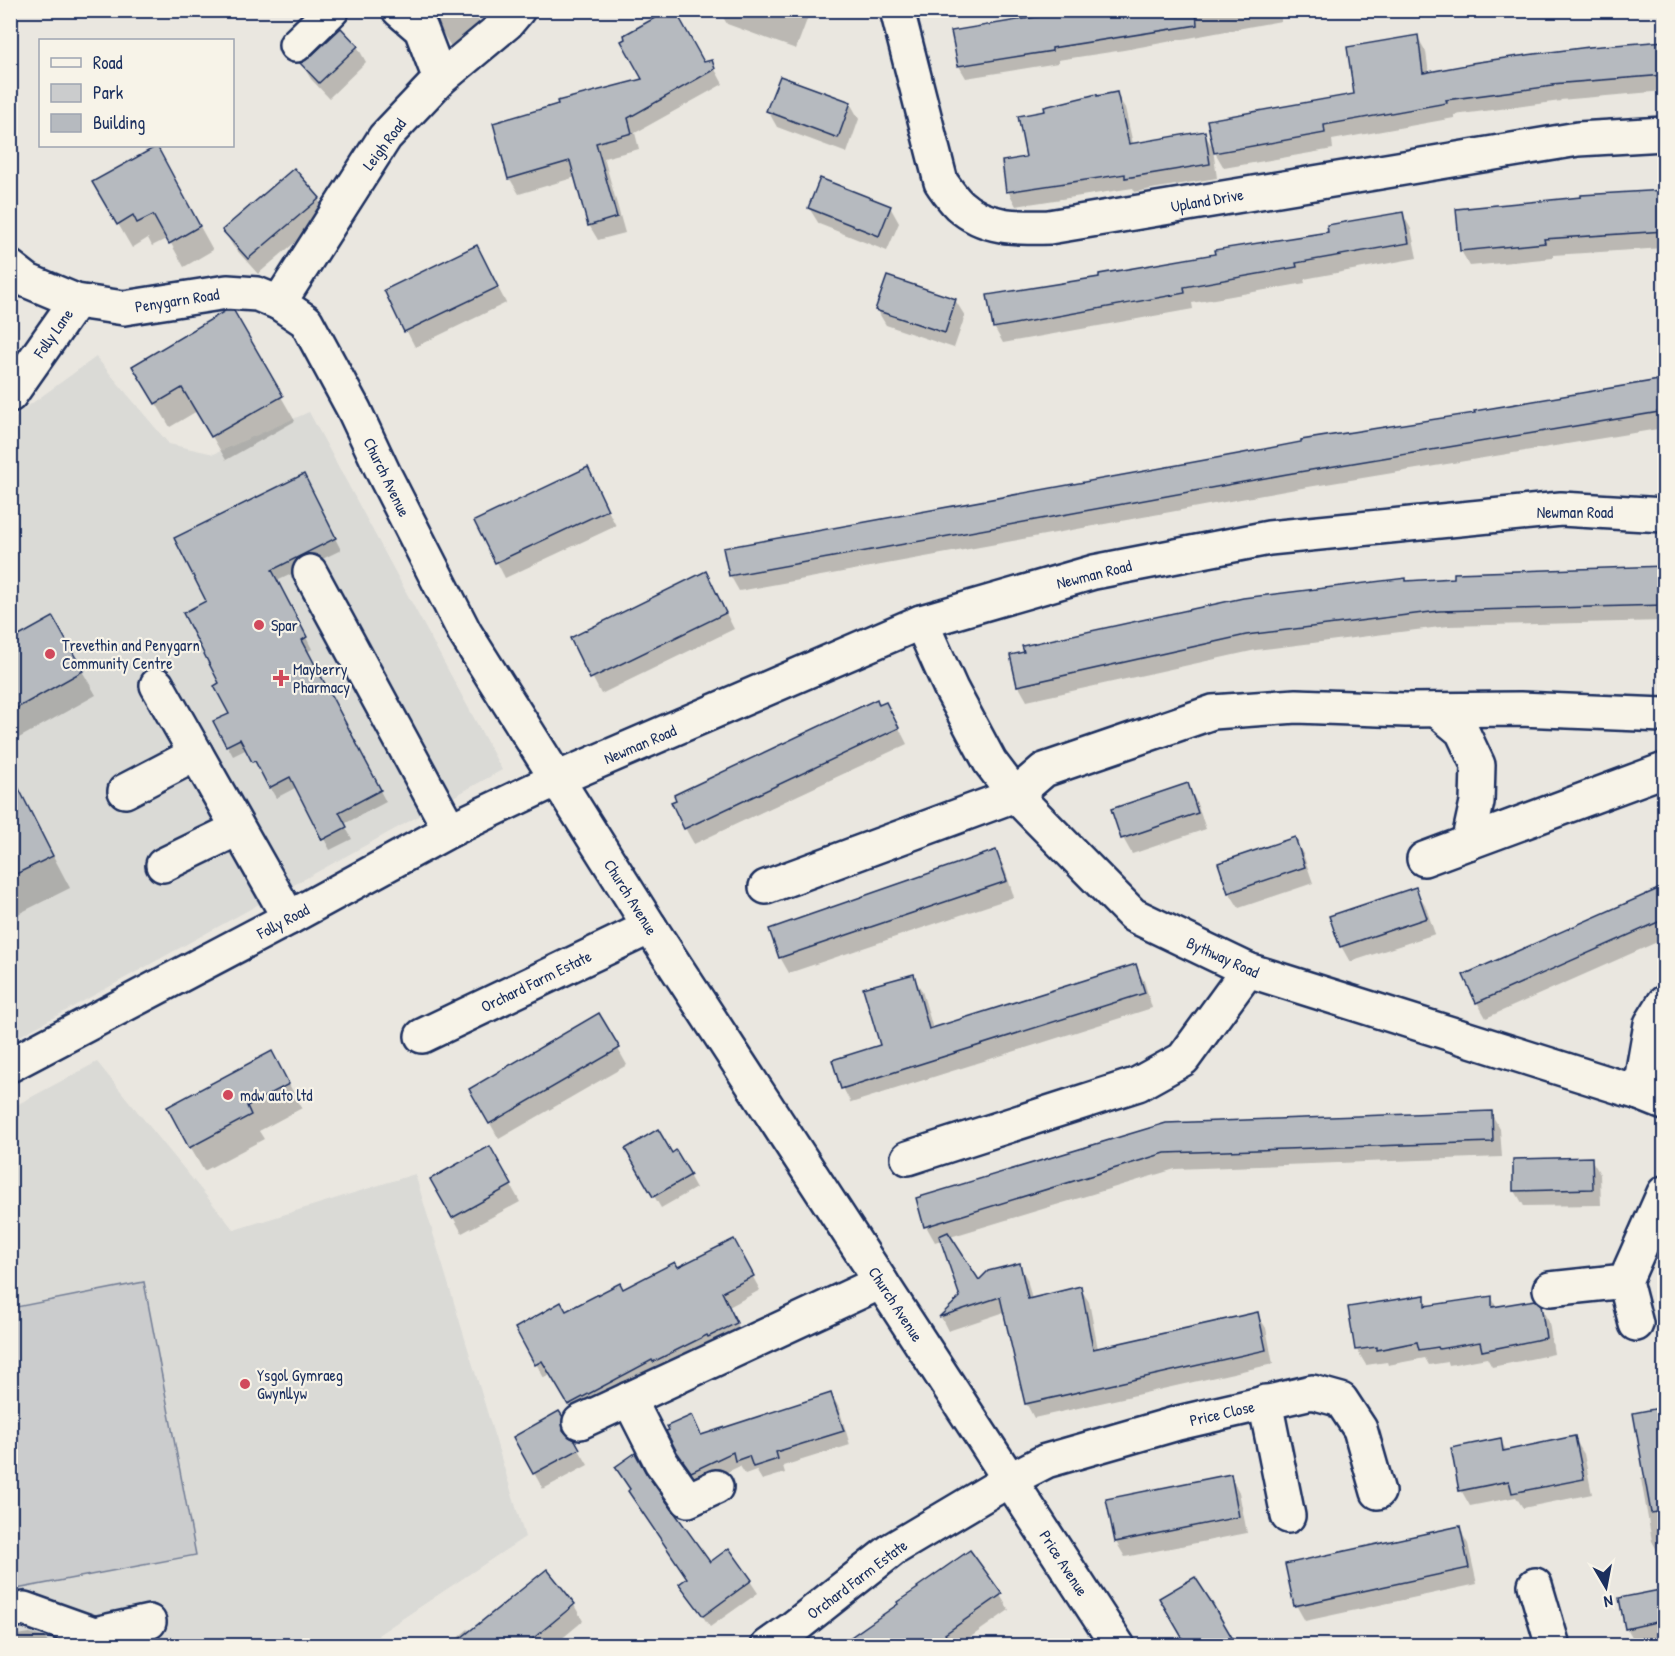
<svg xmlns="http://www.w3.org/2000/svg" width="1675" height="1656" viewBox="0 0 1675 1656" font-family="'Patrick Hand',sans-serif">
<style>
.built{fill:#dadad6}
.green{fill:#cbcccd;stroke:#737e96;stroke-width:1.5}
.shadow{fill:#0003}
.building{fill:#b6babf;stroke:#1b2f5e;stroke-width:1.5}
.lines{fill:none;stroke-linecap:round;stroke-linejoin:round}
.minor-casing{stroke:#1b2f5e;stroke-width:38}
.minor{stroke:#f7f3e8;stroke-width:33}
.poi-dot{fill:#d1495b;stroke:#f7f3e8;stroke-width:2}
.labels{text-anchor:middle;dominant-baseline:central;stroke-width:4.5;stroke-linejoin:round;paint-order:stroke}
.street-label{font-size:16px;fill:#1b2f5e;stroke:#f7f3e8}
.poi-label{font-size:16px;fill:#1b2f5e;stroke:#f7f3e8;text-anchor:start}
</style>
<rect width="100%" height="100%" fill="#eae7e0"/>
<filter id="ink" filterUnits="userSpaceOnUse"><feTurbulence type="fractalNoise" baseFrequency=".0167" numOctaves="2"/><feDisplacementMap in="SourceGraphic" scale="12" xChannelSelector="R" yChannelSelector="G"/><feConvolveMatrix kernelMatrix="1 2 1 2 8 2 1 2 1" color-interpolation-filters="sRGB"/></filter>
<g filter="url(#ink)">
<!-- built -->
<g class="built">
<path d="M96 357 169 444 214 454 309 412 502 770 11 1041V426L20 412Z"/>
<path d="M97 1062 234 1230 415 1174 525 1537 378 1635 385 1645 11 1646V1108Z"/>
</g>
<!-- green -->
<path class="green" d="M144 1282 196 1555 11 1590V1308Z"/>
<!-- shadow -->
<g class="shadow">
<path d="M429 10H473L486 33 454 52Z"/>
<path d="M719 10H805L808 17 796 49 727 24Z"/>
<path d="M1075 10H1315L1281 18V21L1124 50 1058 60V63L966 78 959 66 953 32 1075 13Z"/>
<path d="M1417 36 1426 52 1429 74 1664 43V91L1560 100 1561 101 1454 115V118L1332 140 1333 149 1224 168 1213 149 1217 178 1135 192 1133 188 1016 206 1008 191 1028 158 1047 112 1116 93 1125 108 1133 144 1204 133 1214 150 1356 95Z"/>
<path d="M357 46 366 62 329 98 311 79 302 64Z"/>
<path d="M711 62 723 84 635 133 639 149 604 158 625 233 598 240 589 225 576 177 519 194 510 179 494 124Z"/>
<path d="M850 103 859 119 847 153 777 127 768 111Z"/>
<path d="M156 147 213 250 184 267 168 238 152 246 148 238 132 248 94 182Z"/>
<path d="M1664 190V248L1553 255V258L1470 266 1461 251 1583 198Z"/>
<path d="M318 199 327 215 258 274 233 246 224 230Z"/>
<path d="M890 207 899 223 887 251 819 224 809 208Z"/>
<path d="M1402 213 1411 229 1417 258 1304 279 1305 283 1192 303 1193 309 1003 343 994 327 1101 278 1330 233Z"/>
<path d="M477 247 506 303 415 347 386 291Z"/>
<path d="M955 300 965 316 954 348 886 325 877 310Z"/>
<path d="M233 313 295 421 226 460 197 411 170 427 134 366Z"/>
<path d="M1664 381V428L1296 489 739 591 730 575 1476 414Z"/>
<path d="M587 469 616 526 505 578 476 521Z"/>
<path d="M309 487 341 550 277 581 312 649 307 652 386 802 344 824 352 839 330 850 297 787 276 798 247 749 233 756 227 745 231 714 221 684 208 602Z"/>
<path d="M1664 568V621L1448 626 1256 650 1027 701 1018 685 1025 654 1407 583Z"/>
<path d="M714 589 734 629 601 694 572 638Z"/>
<path d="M52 619 96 695 10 743V642Z"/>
<path d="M879 707 895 720 907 744 694 844 685 828Z"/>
<path d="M10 774 70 888 10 918Z"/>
<path d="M1187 785 1196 801 1206 829 1132 854 1123 838Z"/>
<path d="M1294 838 1303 854 1313 883 1239 908 1229 892Z"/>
<path d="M995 851 1004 867 1014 897 789 973 780 957Z"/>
<path d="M1664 887V939L1486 1018 1477 1002Z"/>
<path d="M1416 889 1425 905 1435 934 1350 962 1341 946Z"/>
<path d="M1135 966 1144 981 1152 1008 851 1103 843 1088 881 1046 913 976 922 991 933 1029Z"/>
<path d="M599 1015 627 1065 499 1139 471 1090Z"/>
<path d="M285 1077 302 1108 259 1131 264 1139 204 1171 190 1147Z"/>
<path d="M1491 1113 1500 1129 1502 1157 1175 1169 950 1237 979 1282 1019 1265 1027 1279 1032 1300 1080 1288 1089 1302 1098 1349 1257 1314 1266 1328 1273 1364 1034 1418 1026 1403 1005 1312 948 1331 941 1317 962 1298 941 1240 935 1242 926 1226 1166 1124Z"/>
<path d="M490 1148 520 1202 462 1233 432 1180Z"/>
<path d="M627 1149 672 1155 676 1152 696 1188 661 1208Z"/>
<path d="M1591 1159 1600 1174 1601 1205 1524 1206 1515 1191Z"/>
<path d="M741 1255 760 1290 729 1307 744 1337 577 1419 552 1374 544 1378 517 1328 565 1312 678 1269Z"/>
<path d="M1424 1297 1430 1307 1491 1297 1497 1307 1540 1306 1549 1322 1554 1354 1492 1367 1487 1358 1449 1365 1448 1362 1429 1365 1425 1358 1388 1365 1387 1362 1366 1365 1357 1350Z"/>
<path d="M831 1394 839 1408 850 1445 783 1466 785 1473 762 1480 756 1470 745 1474 740 1466 700 1485 678 1452 691 1417 702 1436Z"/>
<path d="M1664 1409V1563L1652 1541 1641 1479 1646 1477Z"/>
<path d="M559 1413 571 1434V1440L574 1441 588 1465 543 1489 534 1473Z"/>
<path d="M1574 1438 1584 1454 1592 1494 1523 1508 1516 1497 1470 1506 1461 1490 1500 1439 1507 1452Z"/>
<path d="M1230 1476 1239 1492 1247 1533 1125 1557 1116 1542Z"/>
<path d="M647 1477 709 1564 729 1550 758 1593 710 1627 681 1584 688 1579Z"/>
<path d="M1459 1528 1468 1544 1477 1584 1305 1621 1296 1605Z"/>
<path d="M546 1571 574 1605 583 1621 553 1646H448L468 1629 470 1632Z"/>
<path d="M1664 1590V1638L1636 1644 1627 1628Z"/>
<path d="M1000 1595 1009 1610 958 1646H844Z"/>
<path d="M30 1633 45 1638 50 1646H10V1636Z"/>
</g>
<!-- building -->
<g class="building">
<path d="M669 10H675L704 62 712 60 715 69 628 118 632 133 596 143 617 217 588 226 570 161 508 179 493 123 558 104 557 101 642 79 621 41 625 39 624 35Z"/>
<path d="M1079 10H1196L1197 25 1052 48V51L958 66 951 31Z"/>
<path d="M341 28 358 46 319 83 300 63 309 58Z"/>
<path d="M1418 35 1423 73 1472 64V63L1512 57 1589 47 1665 41V75L1552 84 1553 86 1446 100 1447 103 1324 125 1325 133 1214 153 1207 120 1354 94 1347 47Z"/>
<path d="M780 76 851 102 838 138 766 111Z"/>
<path d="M1117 92 1129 144 1205 131 1210 164 1125 178V174L1006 192 1002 161 1026 157 1018 116 1045 111 1044 107 1097 94V96Z"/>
<path d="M157 146 200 226 169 244 153 215 137 223 133 215 117 225 92 182Z"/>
<path d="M294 168 320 198 248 259 222 230Z"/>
<path d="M820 178 891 206 879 236 808 208Z"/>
<path d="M1665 190V231L1544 239 1545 243 1460 251 1456 209 1581 197V195Z"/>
<path d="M1403 212 1409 243 1296 263 1297 267 1184 287 1185 293 993 328 987 295 1099 277V274L1215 254 1214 250 1328 232 1327 225Z"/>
<path d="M477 245 498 287 404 332 384 290Z"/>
<path d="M887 276 956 299 945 333 875 310Z"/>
<path d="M225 311H234L283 396 211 437 182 388 155 404 132 366Z"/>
<path d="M1665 379V411L1287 474 729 576 723 548 1238 454 1301 442V440L1475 413 1474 411Z"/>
<path d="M588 467 608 510 495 563 474 521Z"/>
<path d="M304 474 336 538 272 570 307 637 302 640 381 790 339 812 347 827 322 840 290 777 269 788 255 761 252 762 240 739 226 746 213 721 229 714 214 686 219 683 183 613 206 601 174 538Z"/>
<path d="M1665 566V605L1439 611 1246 635 1017 686 1010 655 1024 652 1022 646 1243 598 1406 578V581L1454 578V573Z"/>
<path d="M706 571 726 613 590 679 570 638Z"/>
<path d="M53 617 83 671 10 712V641Z"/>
<path d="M877 699 879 705 886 702 899 728 684 829 671 802 676 800 674 795Z"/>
<path d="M10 771 53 856 10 877Z"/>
<path d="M1188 783 1198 813 1121 839 1111 809Z"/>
<path d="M1295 837 1305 867 1228 893 1218 863Z"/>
<path d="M996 850 1007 881 779 958 769 929Z"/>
<path d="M1665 886V919L1476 1003 1463 975Z"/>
<path d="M1416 887 1427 918 1340 947 1329 916Z"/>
<path d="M1136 964 1145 993 841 1089 832 1060 880 1045 863 988 914 974 929 1029Z"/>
<path d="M599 1013 620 1048 489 1124 469 1089Z"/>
<path d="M272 1051 289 1084 247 1106 251 1115 189 1148 167 1107Z"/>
<path d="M1492 1111 1493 1142 1165 1153 924 1227 916 1198 1166 1123Z"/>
<path d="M658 1129 672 1153 676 1150 691 1175 653 1197 625 1149Z"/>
<path d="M490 1146 512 1185 452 1218 430 1179Z"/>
<path d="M1592 1157 1593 1189 1513 1191V1159Z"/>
<path d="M948 1232 979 1280 988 1271 1020 1263 1028 1299 1081 1286 1093 1349 1258 1312 1266 1350 1025 1404 1000 1297 939 1317 960 1297 939 1236Z"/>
<path d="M734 1239 754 1276 722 1292 737 1323 708 1337 707 1335 653 1362 652 1360 568 1405 542 1361 535 1365 515 1328 561 1302 566 1311 620 1283 623 1289 675 1262 678 1267Z"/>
<path d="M1425 1295V1306L1492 1296V1307L1535 1300 1541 1305 1546 1338 1482 1351 1480 1342 1439 1349 1438 1347 1419 1350 1417 1342 1377 1350V1347L1355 1350 1348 1307Z"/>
<path d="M831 1393 844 1431 776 1452 778 1459 753 1467 749 1456 735 1461 733 1452 691 1472 677 1452 666 1431 669 1430 667 1426 692 1415 701 1435Z"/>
<path d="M1665 1407V1511L1651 1513 1633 1413Z"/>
<path d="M559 1411 563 1417V1430L569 1437 575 1440 580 1449 533 1474 513 1437Z"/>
<path d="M1575 1436 1584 1479 1512 1493 1509 1481 1459 1491 1451 1448 1501 1438 1503 1451Z"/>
<path d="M635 1453 646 1473 710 1562 729 1548 752 1580 703 1616 679 1584 687 1578 628 1491 630 1489 615 1467Z"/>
<path d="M1231 1474 1239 1517 1115 1542 1106 1499Z"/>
<path d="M1460 1526 1469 1568 1294 1606 1285 1564Z"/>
<path d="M970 1550 1002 1594 945 1634 953 1646H838L898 1604 897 1602 918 1588 917 1587Z"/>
<path d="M547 1569 575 1604 524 1646H451Z"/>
<path d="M1195 1577 1210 1600 1237 1646H1187L1159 1598Z"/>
<path d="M1665 1589V1620L1625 1629 1619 1598Z"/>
</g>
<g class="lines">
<!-- minor casing -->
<g class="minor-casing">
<g id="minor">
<path d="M399 10 421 29 440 79"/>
<path d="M897 10 941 182C946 189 952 198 959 205 984 228 1017 228 1049 227L1578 139 1664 134"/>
<path d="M296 45 332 10"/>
<path d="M10 267 28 281 76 301 124 308 227 292 257 294 279 303 306 321 354 410 384 474 465 633 650 927 1118 1646"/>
<path d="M279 303 385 137 440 79 507 23 518 10"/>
<path d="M10 395 76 301"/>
<path d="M310 572 450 830"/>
<path d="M921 622 951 689 990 762 1015 795 1133 915 1248 970 1639 1093 1664 1103"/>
<path d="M157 685 289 918"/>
<path d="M1437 710 1462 731 1478 765 1477 802 1468 843"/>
<path d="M125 791 196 754"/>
<path d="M1424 859 1664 770"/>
<path d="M163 865 237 829"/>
<path d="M766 887 1015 795 1044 770 1213 712 1296 706 1406 710 1520 709 1664 715"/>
<path d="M422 1036 650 927"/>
<path d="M10 1065 289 918 450 830 557 779 921 622 1094 572 1269 538 1561 509 1664 515"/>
<path d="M1639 1093 1651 1024 1664 1003"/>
<path d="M908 1158 1138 1084 1183 1059 1248 970"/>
<path d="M1625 1281 1636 1324"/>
<path d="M1550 1289 1625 1281 1664 1193"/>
<path d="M629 1399 661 1462 688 1500 716 1487"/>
<path d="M1265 1402 1288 1516"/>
<path d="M580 1422 881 1282"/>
<path d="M1535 1585 1553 1646"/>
<path d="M10 1611 24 1609 94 1634 149 1622"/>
<path d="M768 1646 792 1629 893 1549 1009 1480 1046 1461 1178 1423 1312 1392 1341 1400 1360 1429 1378 1492"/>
</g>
</g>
<!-- minor -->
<use href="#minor" class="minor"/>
</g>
</g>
<!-- markers -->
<g class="poi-dot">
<circle cx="259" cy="625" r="6"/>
<circle cx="50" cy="654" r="6"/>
<path d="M278 669h6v6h6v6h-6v6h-6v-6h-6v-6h6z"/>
<circle cx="228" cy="1095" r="6"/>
<circle cx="245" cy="1384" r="6"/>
</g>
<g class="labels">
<!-- street labels -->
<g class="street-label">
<text transform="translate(384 144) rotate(-53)">Leigh Road</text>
<text transform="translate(1207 200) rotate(-10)">Upland Drive</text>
<text transform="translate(177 300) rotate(-9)">Penygarn Road</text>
<text transform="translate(53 333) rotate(-55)">Folly Lane</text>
<text transform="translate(387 477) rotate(64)">Church Avenue</text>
<text x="1575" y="512">Newman Road</text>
<text transform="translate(1094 574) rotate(-14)">Newman Road</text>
<text transform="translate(640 744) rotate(-23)">Newman Road</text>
<text transform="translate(631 897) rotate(58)">Church Avenue</text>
<text transform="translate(283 921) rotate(-28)">Folly Road</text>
<text transform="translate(1223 957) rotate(24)">Bythway Road</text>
<text transform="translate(536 981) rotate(-26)">Orchard Farm Estate</text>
<text transform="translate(896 1304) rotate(57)">Church Avenue</text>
<text transform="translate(1222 1413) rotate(-13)">Price Close</text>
<text transform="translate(1064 1563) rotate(57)">Price Avenue</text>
<text transform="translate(857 1579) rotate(-37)">Orchard Farm Estate</text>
</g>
<!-- poi labels -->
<g class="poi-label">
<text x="271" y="625">Spar</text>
<text x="62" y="645">Trevethin and Penygarn<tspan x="62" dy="18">Community Centre</tspan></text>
<text x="293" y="669">Mayberry<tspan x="293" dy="18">Pharmacy</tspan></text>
<text x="240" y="1095">mdw auto ltd</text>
<text x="257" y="1375">Ysgol Gymraeg<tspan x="257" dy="18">Gwynllyw</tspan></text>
</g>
</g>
<!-- margin -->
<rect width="1675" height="1656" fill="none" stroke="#f7f3e8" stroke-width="36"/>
<rect x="18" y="18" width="1639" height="1620" fill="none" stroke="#1b2f5e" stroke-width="2" filter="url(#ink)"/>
<!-- legend -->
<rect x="39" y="39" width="195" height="108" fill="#f7f3e8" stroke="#9fa5b1" stroke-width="1.5"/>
<rect x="51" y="58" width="30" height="9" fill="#f7f3e8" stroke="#9fa5b1" stroke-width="1.5"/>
<text x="93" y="69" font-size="18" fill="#1b2f5e">Road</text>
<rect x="51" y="84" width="30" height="18" fill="#cbcccd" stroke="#9fa5b1" stroke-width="1.5"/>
<text x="93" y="99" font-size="18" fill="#1b2f5e">Park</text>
<rect x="51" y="114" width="30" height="18" fill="#b6babf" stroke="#9fa5b1" stroke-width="1.5"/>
<text x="93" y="129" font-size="18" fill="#1b2f5e">Building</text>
<!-- north arrow -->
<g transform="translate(1606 1587) rotate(170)" stroke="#f7f3e8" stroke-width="4.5" paint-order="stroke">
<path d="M0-4.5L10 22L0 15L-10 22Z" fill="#1b2f5e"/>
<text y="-9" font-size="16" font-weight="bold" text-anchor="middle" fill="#1b2f5e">N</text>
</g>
</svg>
